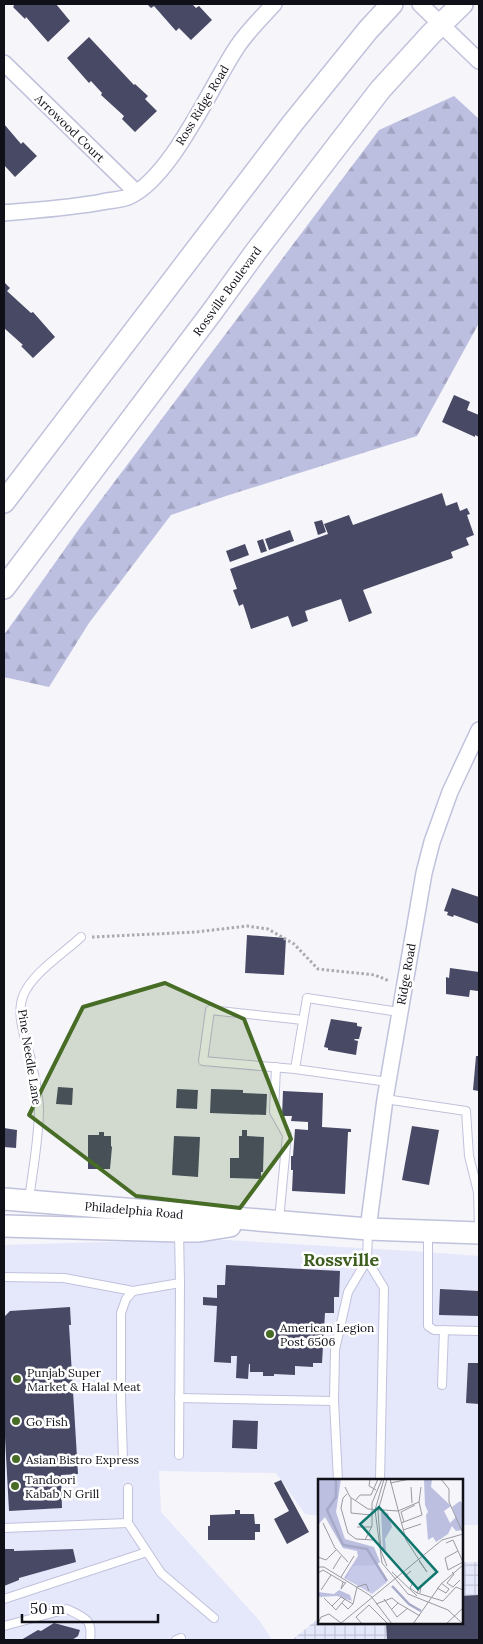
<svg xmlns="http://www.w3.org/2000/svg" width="483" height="1644" viewBox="0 0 483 1644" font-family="Lora,serif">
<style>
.built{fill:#e5e7fb}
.industrial{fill:url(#industrial-grid)}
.forest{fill:url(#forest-firs)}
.building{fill:#484965}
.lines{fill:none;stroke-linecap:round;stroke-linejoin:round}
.lane-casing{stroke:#c0c2dc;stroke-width:10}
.street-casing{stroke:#c0c2dc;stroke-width:18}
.secondary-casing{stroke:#c0c2dc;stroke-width:24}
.path{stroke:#aaaab1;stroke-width:3;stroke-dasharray:2.5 2.5;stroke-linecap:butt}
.lane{stroke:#fff;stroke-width:8}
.street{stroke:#fff;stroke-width:15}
.secondary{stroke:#fff;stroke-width:21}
.marked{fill:#476c25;fill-opacity:0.2;stroke:#476c25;stroke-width:4;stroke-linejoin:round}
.poi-dot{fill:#476c25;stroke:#fff;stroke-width:2}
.labels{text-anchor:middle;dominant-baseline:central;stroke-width:5;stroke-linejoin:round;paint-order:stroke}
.street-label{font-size:12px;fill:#101019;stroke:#fff}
.poi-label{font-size:12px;fill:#101019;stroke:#fff;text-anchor:start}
.district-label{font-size:18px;font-weight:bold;fill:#3c5d1d;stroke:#fff}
.inset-river{fill:none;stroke:#a7a9c9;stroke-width:2.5}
.inset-road{fill:none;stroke:#9999a0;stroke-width:1}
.view{fill:#0f766e;fill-opacity:0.15;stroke:#0f766e;stroke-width:2.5}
.inset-edge{fill:none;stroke:#101019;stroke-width:2.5}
</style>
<defs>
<pattern id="industrial-grid" width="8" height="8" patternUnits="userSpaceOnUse" patternTransform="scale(1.25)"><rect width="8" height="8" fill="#e5e7fb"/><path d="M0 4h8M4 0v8" fill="none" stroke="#c3c5d7"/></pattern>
<pattern id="forest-firs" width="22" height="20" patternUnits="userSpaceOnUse" patternTransform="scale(1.25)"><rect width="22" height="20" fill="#bdbfe0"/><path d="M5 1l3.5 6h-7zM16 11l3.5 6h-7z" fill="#a1a3c0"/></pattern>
</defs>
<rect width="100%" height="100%" fill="#f5f5fa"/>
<!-- built -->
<path class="built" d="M208 1239 410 1251 479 1256V1525H462V1480H319V1516L305 1514 276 1473 159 1471 161 1512 259 1620 272 1640H4V1245Z"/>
<!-- industrial -->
<path class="industrial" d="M462 1562H479V1640H292L319 1618V1623H462Z"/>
<!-- forest -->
<path class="forest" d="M454 96 479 119V323L417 436 226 496 171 515 89 623 49 687 4 677V635L79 529 379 130Z"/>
<!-- building -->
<g class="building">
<path d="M13 4H56L70 21 48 42 26 17 25 19 13 7 14 6Z"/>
<path d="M147 4H192L196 8 199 6 212 20 191 40 179 28 176 31 154 6 151 8Z"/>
<path d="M89 37 134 85 135 84 148 96 145 99 157 111 135 132 122 119 124 116 101 95 102 93 91 81 89 83 67 58Z"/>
<path d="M4 124 21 144 23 142 37 156 15 177 4 165Z"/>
<path d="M4 282 10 288 7 291 31 313 33 312 55 337 33 358 21 346 23 345 4 328Z"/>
<path d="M454 395 470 402 467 410 479 415V437L475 435V437L442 422Z"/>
<path d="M442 493 446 506 457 502 460 511 467 508 470 514 467 515 474 535 466 538 469 545 451 552 453 558 363 590 372 613 349 622 341 599 305 611 308 621 292 627 288 616 251 629 243 604 239 606 233 590 237 589 230 569 328 534 324 524 349 515 353 525Z"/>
<path d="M322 520 326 532 318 535 314 522Z"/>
<path d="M290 530 294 541 269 550 265 539Z"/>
<path d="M263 539 267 551 261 553 257 541Z"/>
<path d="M245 544 249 555 230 562 226 551Z"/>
<path d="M452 888 479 897V924L454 915 453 917 447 915 448 912 444 911Z"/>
<path d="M247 935 286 938 284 975 245 973Z"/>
<path d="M450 968 479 972 478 991 470 990 469 997 446 994V977L449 978Z"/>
<path d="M331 1019 357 1023V1026L362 1027 359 1039H355L354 1040 358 1041 356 1055 328 1050V1048L324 1047Z"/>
<path d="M476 1056H479V1091L473 1090Z"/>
<path d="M58 1087 73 1088 72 1105 56 1104Z"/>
<path d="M177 1089 198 1090 197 1109 176 1108Z"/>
<path d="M211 1089 243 1090V1093L267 1094 266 1115 210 1113Z"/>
<path d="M283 1091 323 1093 322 1127 351 1129V1132H348L345 1194 292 1191 293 1170H291V1156H293L295 1129 308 1130V1122L291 1121 292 1116H282Z"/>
<path d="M412 1126 439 1130 429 1185 402 1180Z"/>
<path d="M4 1128 17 1130 16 1148 4 1147Z"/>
<path d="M242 1130H247V1136L264 1137 263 1172H261V1179L230 1178V1158H239V1136H242Z"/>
<path d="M99 1132H104V1136H111V1146L112 1147 110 1169H88V1135H99Z"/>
<path d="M174 1136 200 1137 198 1177 172 1175Z"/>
<path d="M226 1265 340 1271 339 1297H334V1313H325L322 1363H313V1367L295 1366V1375L274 1374V1376H263V1372H250V1364H249L248 1379 236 1378 237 1356H231V1363L214 1362 217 1306 203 1305V1297L217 1298V1285H225Z"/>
<path d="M440 1289 479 1291V1316L439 1315Z"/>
<path d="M70 1307 71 1325H69L78 1474 61 1475 62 1508 9 1511 4 1419V1317L10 1311Z"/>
<path d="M468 1363H479V1404L466 1403Z"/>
<path d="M233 1420 258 1421 257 1449 232 1448Z"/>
<path d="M281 1480 309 1532 287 1544 274 1519 289 1511 274 1483Z"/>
<path d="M235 1510H240V1514H254L255 1524H260V1532H255V1540H208V1526H210V1515L235 1514Z"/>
<path d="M4 1549H14V1551L73 1549 76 1562 19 1578V1580L4 1586Z"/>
<path d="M479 1595V1640H387L386 1623H462V1596Z"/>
<path d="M54 1623 80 1630 78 1636 72 1640H21L38 1630 41 1631Z"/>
</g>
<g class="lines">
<!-- lane casing -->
<g class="lane-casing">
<g id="lane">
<path d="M276 1067 274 1112 287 1135 279 1220"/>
<path d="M295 1069 203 1061 210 1010 303 1020"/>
<path d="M388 1082 295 1069 307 998 399 1012"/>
<path d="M385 1099 466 1111 469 1156 478 1192 479 1227"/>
<path d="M29 1199C33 1169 39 1138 39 1108 38 1090 34 1073 30 1056 25 1038 16 1014 23 996 32 973 63 954 81 937"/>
<path d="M428 1233V1326L434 1330 479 1331"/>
<path d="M367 1260 384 1288 380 1480"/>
<path d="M4 1277 64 1278 133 1291"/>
<path d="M442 1385 444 1330"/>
<path d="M179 1398 334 1401"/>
<path d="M179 1455 180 1283 179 1232"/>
<path d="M123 1459 121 1399V1313L126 1299 133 1291 180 1283"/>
<path d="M338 1480 334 1401 335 1350 348 1292 367 1260 368 1232"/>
<path d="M128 1488V1523L161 1573 214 1618"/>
<path d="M4 1528 128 1523"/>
<path d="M4 1599 147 1552"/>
<path d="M4 1626 67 1609C85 1618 93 1619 90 1640"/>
<path d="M176 1640 181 1638"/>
</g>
</g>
<!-- street casing -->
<g class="street-casing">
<g id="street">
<path d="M420 4 479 61"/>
<path d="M4 63 136 192"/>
<path d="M4 213C37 210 70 208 102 202 110 200 121 200 128 197 171 179 211 86 237 47 247 32 261 18 274 4"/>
<path d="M368 1229 385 1099 424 873 432 842 450 792 479 730"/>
</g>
</g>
<!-- secondary casing -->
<g class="secondary-casing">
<g id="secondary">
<path d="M4 502 292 124 368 30 392 4"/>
<path d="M4 588 212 312 257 250 380 90 431 34 462 4"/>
<path d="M4 1199 368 1229 479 1233"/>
<path d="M4 1226 179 1231H199L230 1226"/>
</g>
</g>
<!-- path -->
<path class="path" d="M92 937 196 932 247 926 268 929 294 944 318 969 375 975 389 981"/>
<!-- lane -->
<use href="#lane" class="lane"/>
<!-- street -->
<use href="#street" class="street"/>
<!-- secondary -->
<use href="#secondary" class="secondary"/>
</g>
<!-- marked area -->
<path class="marked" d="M165 983 244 1019 291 1139 240 1208 136 1196 29 1115 83 1007Z"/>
<!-- markers -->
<g class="poi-dot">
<circle cx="270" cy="1334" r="5"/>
<circle cx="17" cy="1379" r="5"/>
<circle cx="16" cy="1421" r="5"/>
<circle cx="16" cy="1459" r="5"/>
<circle cx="15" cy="1486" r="5"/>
</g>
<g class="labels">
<!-- street labels -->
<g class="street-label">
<text transform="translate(202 105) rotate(-59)">Ross Ridge Road</text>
<text transform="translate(70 128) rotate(44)">Arrowood Court</text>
<text transform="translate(227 291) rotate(-54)">Rossville Boulevard</text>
<text transform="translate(406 974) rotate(-80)">Ridge Road</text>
<text transform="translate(30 1057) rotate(81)">Pine Needle Lane</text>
<text transform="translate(134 1210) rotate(5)">Philadelphia Road</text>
</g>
<!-- poi labels -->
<g class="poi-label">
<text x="280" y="1327">American Legion<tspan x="280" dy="14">Post 6506</tspan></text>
<text x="27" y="1372">Punjab Super<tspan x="27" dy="14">Market &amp; Halal Meat</tspan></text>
<text x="26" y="1421">Go Fish</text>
<text x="26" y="1459">Asian Bistro Express</text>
<text x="25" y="1479">Tandoori<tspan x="25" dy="14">Kabab N Grill</tspan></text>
</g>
<!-- district labels -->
<g class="district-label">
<text x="341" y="1259">Rossville</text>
</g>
</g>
<!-- overview -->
<g transform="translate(318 1479)">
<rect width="145" height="145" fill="#f5f5fa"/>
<path d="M0 0H23L18 33 27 60 56 68 62 83 36 104 26 99 40 77 39 72 25 69 7 38 0 46ZM106 0H114L113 8 133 27 126 32 132 44 138 38 134 28 142 22 145 25V51L138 52 134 47 130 55 118 63 115 58 110 61 108 36 110 33 107 26ZM63 33 70 34 74 48 67 60 68 71 65 73ZM21 111 32 116 34 122 19 117 0 118V113L16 115Z" fill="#bdbfe0"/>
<path d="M59 86 69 103 54 115 28 100 35 87Z" fill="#c8cae9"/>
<path class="inset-river" d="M18 0V18L9 31 25 66 49 70 69 102M74 107 91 125 103 132"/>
<path class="inset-road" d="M52 0 51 7 58 11M66 0 57 31 64 84 90 115 130 131 145 145M69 0 60 32 63 72 69 87M72 0 88 61 109 93 101 82M123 0 131 10V23L145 54M72 4 92 0M27 8 32 18 50 30 80 32 101 23M93 8 94 24M29 15 25 19 23 29 30 54 38 60 55 61M33 19V34L53 36M37 22 42 16H53L60 0M86 43 83 33 97 26M5 44 17 69 30 83M83 44 104 36 101 23 103 8M39 48H54M85 51 103 45M47 61 54 47V24L64 0M128 64 135 61 145 83 130 91 127 79 140 72M0 78 8 81 18 71M0 88H6L53 117 74 145M15 90 23 77M93 92 87 97 94 105 92 109 99 114 125 122 138 108 145 111M74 93 99 117M134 93 136 95 129 104 135 108 142 101M0 94 5 91 27 104M23 98 36 77M25 103 23 110 28 103M39 108 48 105 51 112M119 109 128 114 131 110 123 104M3 111 13 96M99 114 103 106 102 114M6 119 18 131 27 120M66 120 79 138 90 129M24 124 30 130 35 125 39 108M80 124 102 137M58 125 74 119 80 124 73 131M14 127 23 118 35 125M0 144 3 138 11 135 23 144M22 145 124 61 145 55M44 145 38 138 51 126 70 145M95 145 123 105 145 86M128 145 145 129"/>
<path class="view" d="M61 28 119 93 100 110 42 45Z"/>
<rect width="145" height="145" class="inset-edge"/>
</g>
<!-- border -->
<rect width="483" height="1644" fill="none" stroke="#101019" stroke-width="10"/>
<!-- scale -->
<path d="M22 1614v8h136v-8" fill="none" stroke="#101019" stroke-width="2.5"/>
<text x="30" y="1614" font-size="15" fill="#101019" stroke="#ffffff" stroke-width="4" paint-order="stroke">50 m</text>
</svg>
